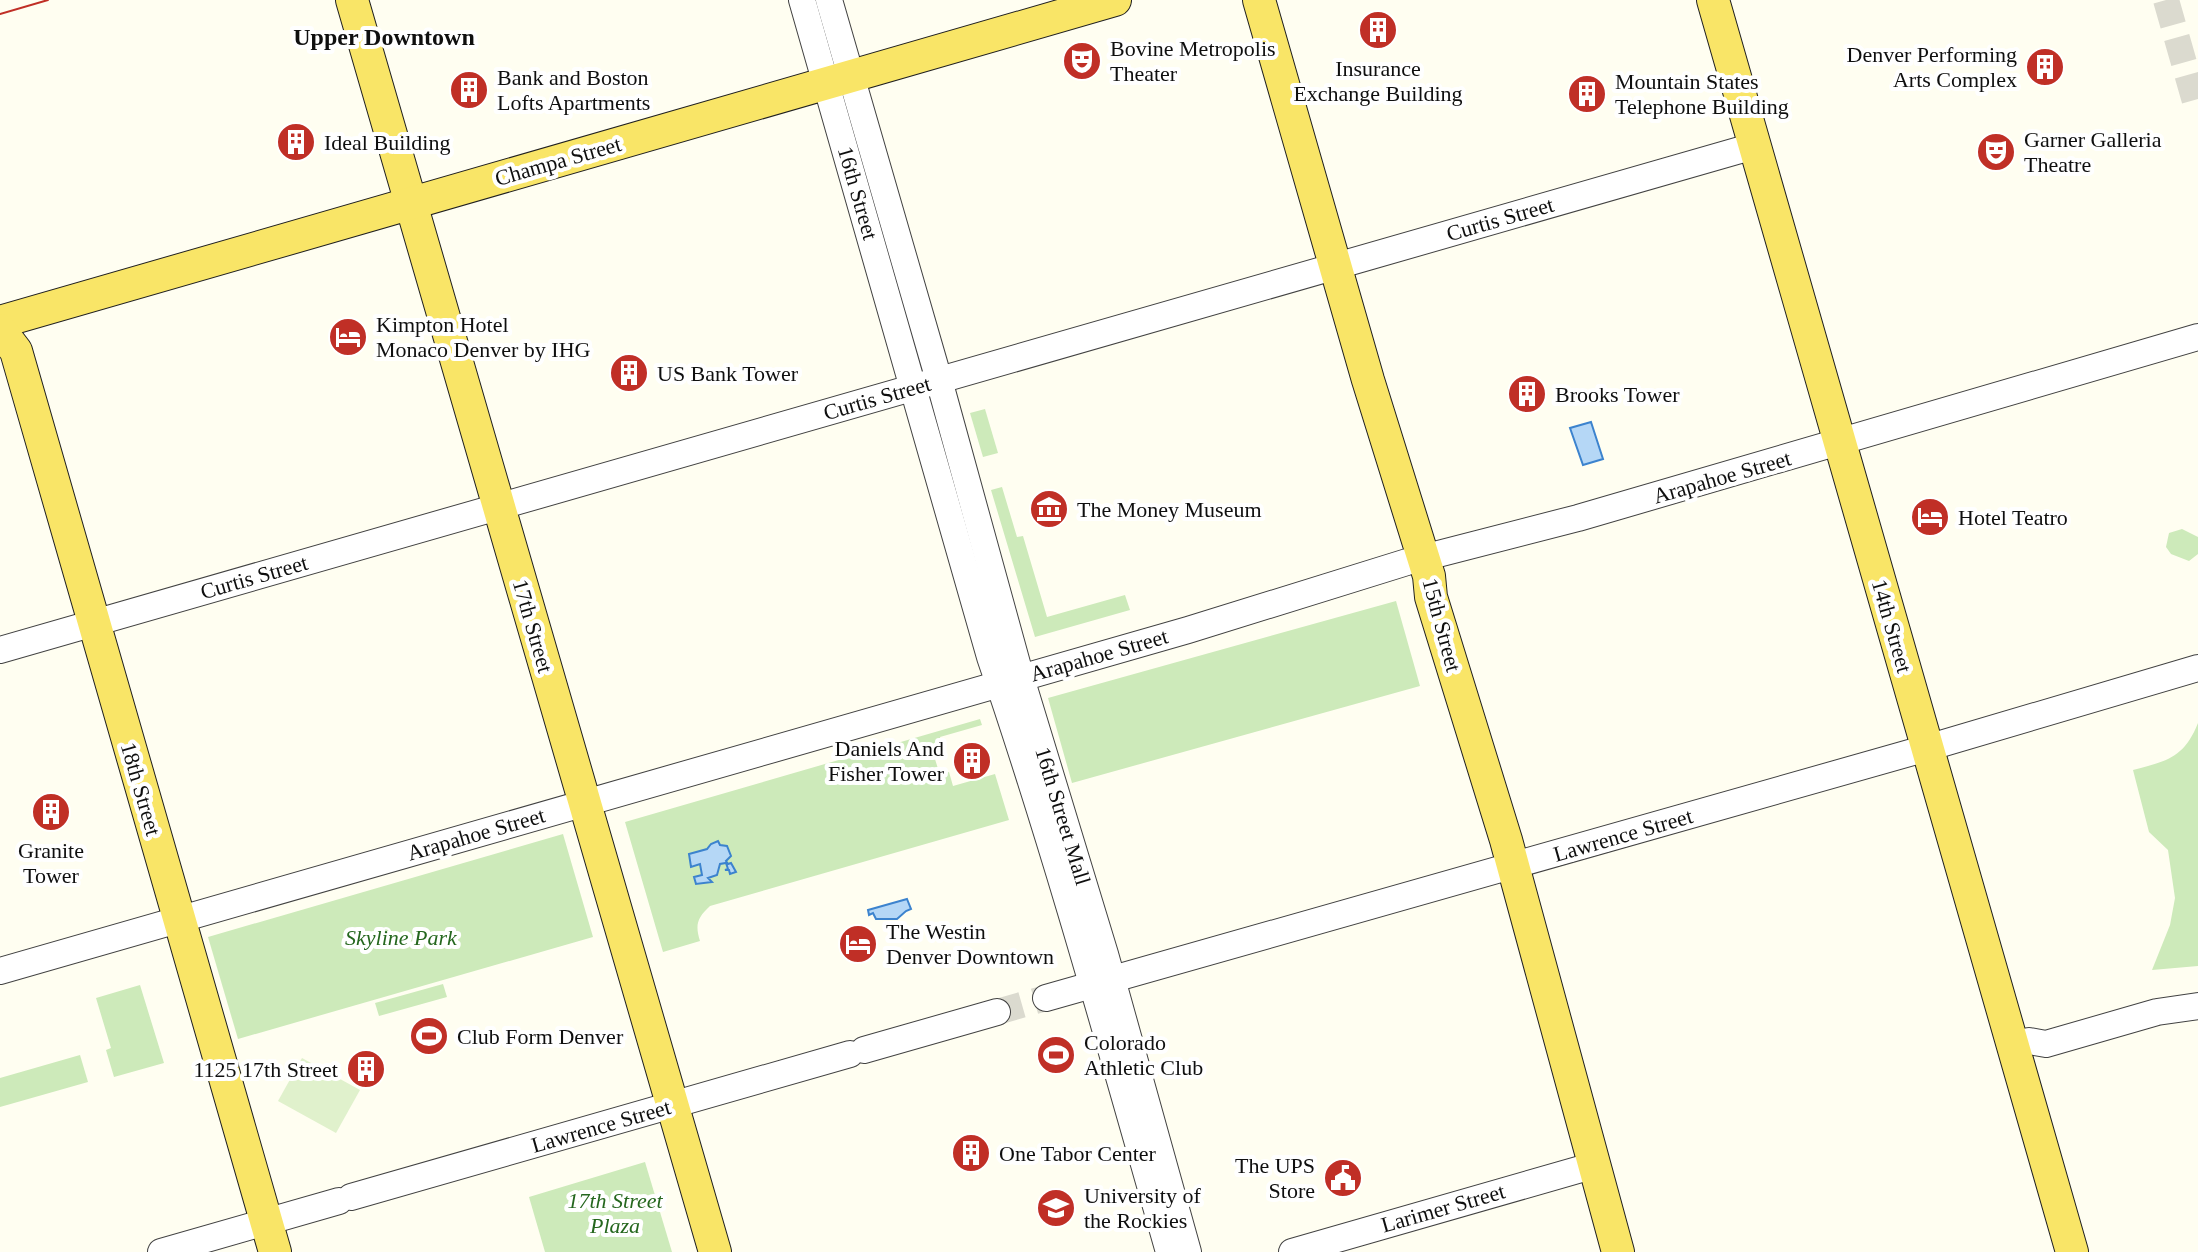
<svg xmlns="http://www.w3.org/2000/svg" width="2198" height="1252" viewBox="0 0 2198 1252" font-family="'Times New Roman',serif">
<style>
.green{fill:#cdeaba}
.pitch{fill:#e0f1cc}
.water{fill:#b5d7f6;stroke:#3c83ce;stroke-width:2}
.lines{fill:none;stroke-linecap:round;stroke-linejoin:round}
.minor-tunnel{stroke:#dbdacf;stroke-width:26;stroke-dasharray:26 13;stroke-linecap:butt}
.minor-casing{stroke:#424242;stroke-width:28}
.major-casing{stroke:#202020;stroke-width:34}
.minor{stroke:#fff;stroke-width:26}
.major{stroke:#f9e567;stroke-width:32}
.tram{stroke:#c02f26;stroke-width:2}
.labels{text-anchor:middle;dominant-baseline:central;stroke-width:8;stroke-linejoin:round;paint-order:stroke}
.poi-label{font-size:22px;fill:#0f0f0f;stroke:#fff;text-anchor:start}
.street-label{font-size:22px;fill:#0f0f0f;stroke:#fff}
.park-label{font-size:22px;font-style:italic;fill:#25671e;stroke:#fff}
.neighbourhood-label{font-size:24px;font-weight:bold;fill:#0f0f0f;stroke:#fff}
</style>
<rect width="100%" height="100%" fill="#fffef1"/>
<!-- green -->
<g class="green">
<path d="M985 409 998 453 983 457 970 413Z"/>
<path d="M1002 487 1017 537 1023 536 1047 617 1125 595 1130 610 1035 637 991 490Z"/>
<path d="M2182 529 2198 537V554L2189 561 2171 554 2166 547 2169 533Z"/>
<path d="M1396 601 1420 686 1072 783 1048 698Z"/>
<path d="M980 719 982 725 940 737 944 752 934 756 940 775 949 772 953 786 995 774 1009 820 710 906C697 918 695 925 700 941L663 952 625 822Z"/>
<path d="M2198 723V966L2152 970 2170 925 2175 898 2168 850 2149 832 2133 770C2167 761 2184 758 2198 723Z"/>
<path d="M563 834 593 937 238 1039 208 937Z"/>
<path d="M443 984 447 997 379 1016 375 1003Z"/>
<path d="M140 985 164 1063 114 1077 106 1050 111 1048 96 998Z"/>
<path d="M80 1055 88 1082 0 1107V1078Z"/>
<path d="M645 1162 672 1252H545L529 1197Z"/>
</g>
<!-- pitch -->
<path class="pitch" d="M302 1058 360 1090 336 1133 278 1101Z"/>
<!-- water -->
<g class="water">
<path d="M1591 422 1603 459 1583 465 1570 428Z"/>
<path d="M718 841 720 845 727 846 731 856 726 861 728 864 731 863 736 872 730 874 729 870H725L728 869 726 863 720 864 717 875 708 878 712 882 696 884 694 877 702 875 700 864 691 867 689 854 707 849 711 844Z"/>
<path d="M907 899 911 909 906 911 897 919H876L873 913 869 915 868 910Z"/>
</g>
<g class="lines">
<!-- minor-tunnel -->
<g class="minor-tunnel">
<path d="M2166 0 2198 112"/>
<path d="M997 1012 1046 998"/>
</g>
<!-- minor casing -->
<g class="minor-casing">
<g id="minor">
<path d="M802 0 990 657C1057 853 1112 1053 1169 1252"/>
<path d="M829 0 939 380 1021 678 1105 954 1188 1252"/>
<path d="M0 650 1754 146"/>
<path d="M0 971 1188 630 1407 562 1578 518 2198 337"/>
<path d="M1046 998 1927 748 2198 668"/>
<path d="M2012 1044 2029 1041 2046 1044 2157 1012 2198 1006"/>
<path d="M864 1050 997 1012"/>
<path d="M351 1197 850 1054"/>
<path d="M161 1252 339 1201"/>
<path d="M1292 1252 1595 1165"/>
</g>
</g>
<!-- major casing -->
<g class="major-casing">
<g id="major">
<path d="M352 0 715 1252"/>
<path d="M1259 0 1368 380 1429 576 1431 597 1506 840 1618 1252"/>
<path d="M1713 0 2072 1252"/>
<path d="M0 322 1115 0"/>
<path d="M0 330 16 351 275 1252"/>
</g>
</g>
<!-- minor -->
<use href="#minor" class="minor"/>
<!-- major -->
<use href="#major" class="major"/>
<!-- tram -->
<path class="tram" d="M0 14 48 0"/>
</g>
<!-- icons -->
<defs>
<g id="building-disc" transform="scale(2)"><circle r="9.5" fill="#c02f26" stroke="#fff"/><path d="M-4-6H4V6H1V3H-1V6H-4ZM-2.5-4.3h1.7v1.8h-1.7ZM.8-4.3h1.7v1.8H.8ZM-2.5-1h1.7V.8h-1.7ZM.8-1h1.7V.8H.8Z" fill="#fff"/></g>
<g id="theatre-disc" transform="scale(2)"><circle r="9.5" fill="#c02f26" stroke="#fff"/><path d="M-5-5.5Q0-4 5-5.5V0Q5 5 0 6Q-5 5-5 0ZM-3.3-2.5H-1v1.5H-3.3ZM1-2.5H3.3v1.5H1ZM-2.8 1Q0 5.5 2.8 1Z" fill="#fff"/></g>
<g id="hotel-disc" transform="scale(2)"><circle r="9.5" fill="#c02f26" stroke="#fff"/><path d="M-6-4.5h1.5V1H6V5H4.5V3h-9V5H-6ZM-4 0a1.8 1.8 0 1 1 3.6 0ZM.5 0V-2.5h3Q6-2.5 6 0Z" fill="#fff"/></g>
<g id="museum-disc" transform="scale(2)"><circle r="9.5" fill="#c02f26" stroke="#fff"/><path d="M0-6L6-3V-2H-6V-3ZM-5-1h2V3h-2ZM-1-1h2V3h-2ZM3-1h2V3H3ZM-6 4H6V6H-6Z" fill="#fff"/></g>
<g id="stadium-disc" transform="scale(2)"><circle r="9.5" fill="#c02f26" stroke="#fff"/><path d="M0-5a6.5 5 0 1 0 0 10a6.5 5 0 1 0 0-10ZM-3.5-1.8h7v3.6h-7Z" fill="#fff"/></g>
<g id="civic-disc" transform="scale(2)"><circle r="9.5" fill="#c02f26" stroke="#fff"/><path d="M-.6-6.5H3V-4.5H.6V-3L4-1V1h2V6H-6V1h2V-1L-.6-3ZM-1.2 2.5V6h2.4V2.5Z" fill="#fff"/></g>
<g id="university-disc" transform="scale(2)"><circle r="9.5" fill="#c02f26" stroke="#fff"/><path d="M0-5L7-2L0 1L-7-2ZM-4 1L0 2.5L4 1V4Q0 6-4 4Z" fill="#fff"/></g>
</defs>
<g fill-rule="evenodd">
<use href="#building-disc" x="1378" y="30"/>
<use href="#theatre-disc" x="1082" y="61"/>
<use href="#building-disc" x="2045" y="67"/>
<use href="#building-disc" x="469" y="90"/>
<use href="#building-disc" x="1587" y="94"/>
<use href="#building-disc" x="296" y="142"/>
<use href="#theatre-disc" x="1996" y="152"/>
<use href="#hotel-disc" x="348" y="337"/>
<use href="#building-disc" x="629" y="373"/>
<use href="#building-disc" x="1527" y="394"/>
<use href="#museum-disc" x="1049" y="509"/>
<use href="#hotel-disc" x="1930" y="517"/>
<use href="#building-disc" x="972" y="761"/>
<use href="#building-disc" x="51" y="812"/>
<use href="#hotel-disc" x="858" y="944"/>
<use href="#stadium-disc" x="429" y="1036"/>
<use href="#stadium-disc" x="1056" y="1055"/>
<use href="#building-disc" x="366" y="1069"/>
<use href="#building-disc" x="971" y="1153"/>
<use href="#civic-disc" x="1343" y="1178"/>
<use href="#university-disc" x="1056" y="1208"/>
</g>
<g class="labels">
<!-- poi labels -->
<g class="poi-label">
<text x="1110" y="48">Bovine Metropolis<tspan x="1110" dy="25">Theater</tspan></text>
<text x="2017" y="54" text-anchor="end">Denver Performing<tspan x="2017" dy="25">Arts Complex</tspan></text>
<text x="1378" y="68" text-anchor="middle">Insurance<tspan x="1378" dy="25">Exchange Building</tspan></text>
<text x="497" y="77">Bank and Boston<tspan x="497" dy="25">Lofts Apartments</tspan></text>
<text x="1615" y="81">Mountain States<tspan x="1615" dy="25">Telephone Building</tspan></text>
<text x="2024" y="139">Garner Galleria<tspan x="2024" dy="25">Theatre</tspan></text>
<text x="324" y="142">Ideal Building</text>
<text x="376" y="324">Kimpton Hotel<tspan x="376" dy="25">Monaco Denver by IHG</tspan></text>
<text x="657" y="373">US Bank Tower</text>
<text x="1555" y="394">Brooks Tower</text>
<text x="1077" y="509">The Money Museum</text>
<text x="1958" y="517">Hotel Teatro</text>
<text x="944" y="748" text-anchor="end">Daniels And<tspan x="944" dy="25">Fisher Tower</tspan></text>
<text x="51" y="850" text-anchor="middle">Granite<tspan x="51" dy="25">Tower</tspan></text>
<text x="886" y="931">The Westin<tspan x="886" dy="25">Denver Downtown</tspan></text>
<text x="457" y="1036">Club Form Denver</text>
<text x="1084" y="1042">Colorado<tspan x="1084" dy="25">Athletic Club</tspan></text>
<text x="338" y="1069" text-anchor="end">1125 17th Street</text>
<text x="999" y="1153">One Tabor Center</text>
<text x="1315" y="1165" text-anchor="end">The UPS<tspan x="1315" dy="25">Store</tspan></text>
<text x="1084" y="1195">University of<tspan x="1084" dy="25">the Rockies</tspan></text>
</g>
<!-- street labels -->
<g class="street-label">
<text transform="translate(558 161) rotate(-16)">Champa Street</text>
<text transform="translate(858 193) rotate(74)">16th Street</text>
<text transform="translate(1500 219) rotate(-16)">Curtis Street</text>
<text transform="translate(877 398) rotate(-16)">Curtis Street</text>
<text transform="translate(1722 477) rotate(-16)">Arapahoe Street</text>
<text transform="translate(254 577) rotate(-16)">Curtis Street</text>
<text transform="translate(1442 625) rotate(75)">15th Street</text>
<text transform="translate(533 626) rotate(74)">17th Street</text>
<text transform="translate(1892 626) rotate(74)">14th Street</text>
<text transform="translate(1099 655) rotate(-16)">Arapahoe Street</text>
<text transform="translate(141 789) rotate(74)">18th Street</text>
<text transform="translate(1063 816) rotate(73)">16th Street Mall</text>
<text transform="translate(476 834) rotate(-16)">Arapahoe Street</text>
<text transform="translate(1623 835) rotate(-16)">Lawrence Street</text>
<text transform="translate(601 1126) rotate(-16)">Lawrence Street</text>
<text transform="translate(1443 1208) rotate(-16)">Larimer Street</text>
</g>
<!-- park labels -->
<g class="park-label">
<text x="401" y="937">Skyline Park</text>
<text x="615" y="1200">17th Street<tspan x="615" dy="25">Plaza</tspan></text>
</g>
<!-- neighbourhood labels -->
<g class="neighbourhood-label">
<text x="384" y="37">Upper Downtown</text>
</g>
</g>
</svg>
